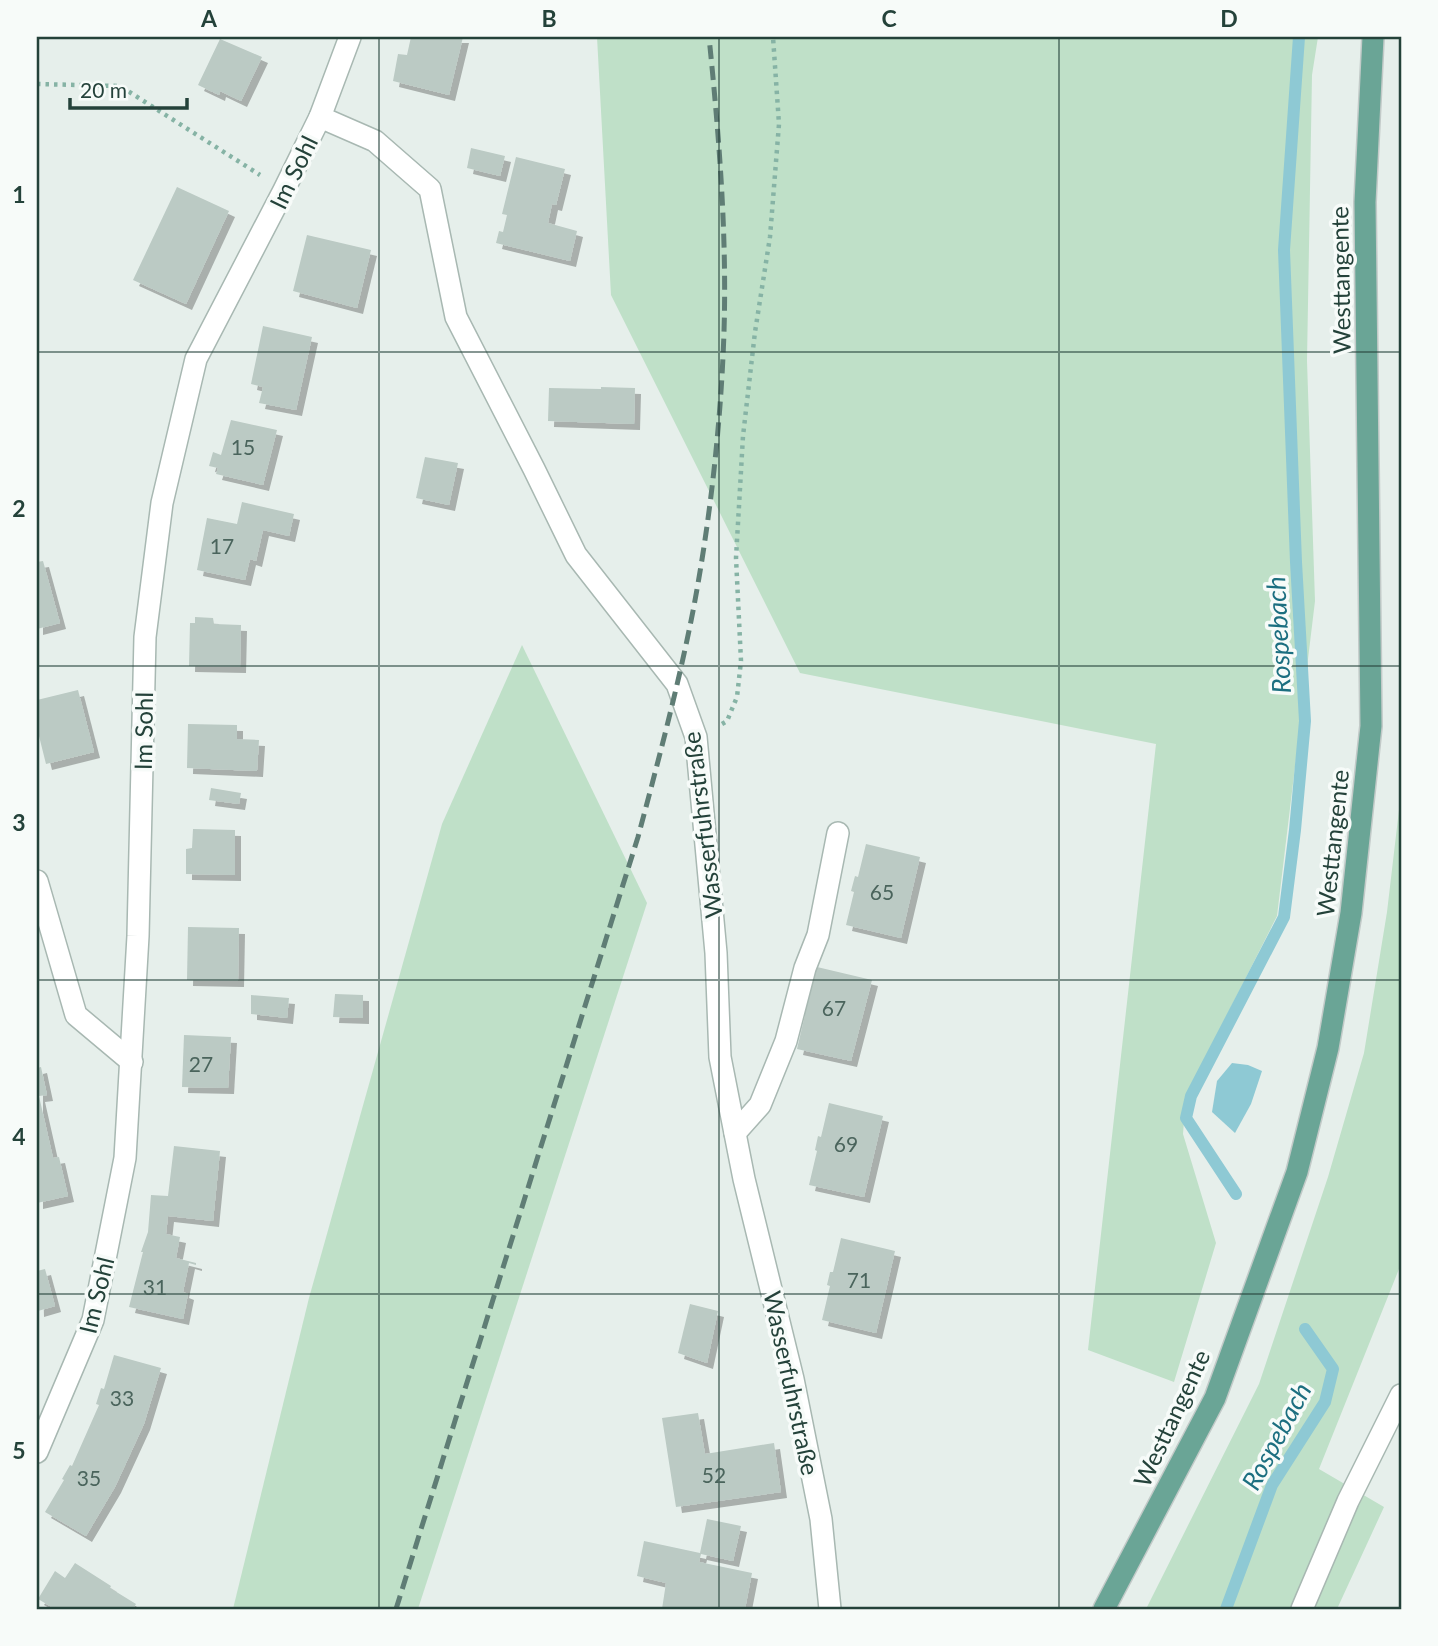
<svg xmlns="http://www.w3.org/2000/svg" width="1438" height="1646" viewBox="0 0 1438 1646" font-family="Lato,sans-serif">
<style>
.green{fill:#bfe0c8}
.water{fill:#8ec9d4}
.lines{fill:none;stroke-linecap:round;stroke-linejoin:round}
.stream{stroke:#8ec9d4;stroke-width:12}
.building{fill:#bbcac4;filter:url(#shadow)}
.service-casing{stroke:#a8b8b2;stroke-width:24}
.minor-casing{stroke:#a8b8b2;stroke-width:24}
.primary-casing{stroke:#c2cac8;stroke-width:24}
.path{stroke:#86b3a5;stroke-width:4.5;stroke-dasharray:3.5 5;stroke-linecap:butt}
.service{stroke:#fff;stroke-width:21}
.minor{stroke:#fff;stroke-width:21}
.primary{stroke:#6aa596;stroke-width:21}
.rail{stroke:#5f7d75;stroke-width:5;stroke-dasharray:14 7;stroke-linecap:butt}
.grid{fill:none;stroke:#24423a;stroke-width:2;stroke-opacity:0.55}
.labels{text-anchor:middle;dominant-baseline:central;stroke-width:7;stroke-linejoin:round;paint-order:stroke}
.number-label{font-size:21px;fill:#4a645c}
.street-label{font-size:24px;fill:#24423a;stroke:#f7fbf9}
.water-label{font-size:26px;font-style:italic;fill:#1c6f80;stroke:#f7fbf9}
.neatline{fill:none;stroke:#24423a;stroke-width:2.5}
.grid-label{font-size:23px;text-anchor:middle;font-weight:bold;fill:#24423a}
</style>
<defs>
<filter id="shadow"><feDropShadow dx="6" dy="6" stdDeviation="0" flood-color="#0004"/></filter>
</defs>
<rect width="100%" height="100%" fill="#e6efeb"/>
<!-- green -->
<g class="green">
<path d="M597 37H1318L1312 75 1307 361 1315 601 1277 916 1186 1096 1183 1134 1216 1243 1174 1382 1088 1350 1156 744 800 673 611 295Z"/>
<path d="M522 645 647 903 418 1609H233L309 1298 442 824Z"/>
<path d="M1401 793V1264L1319 1469 1384 1507 1337 1609H1146L1259 1384 1328 1177 1364 1053 1387 912Z"/>
</g>
<!-- water -->
<path class="water" d="M1232 1063 1248 1065 1262 1071 1251 1104 1235 1133 1212 1112 1217 1081Z"/>
<g class="lines">
<!-- stream -->
<g class="stream">
<path d="M1236 1194 1186 1118 1191 1096 1284 917 1295 830 1305 721 1296 562 1284 250 1299 37"/>
<path d="M1226 1609 1272 1485 1325 1402 1333 1369 1305 1329"/>
</g>
</g>
<!-- building -->
<g class="building">
<path d="M411 37H463L449 95 393 81 398 54 407 55Z"/>
<path d="M220 39 262 57 241 101 220 91 219 95 198 85Z"/>
<path d="M471 148 505 156 500 176 467 168Z"/>
<path d="M516 157 565 169 556 205 552 204 548 223 577 231 570 261 496 243 499 231 503 232 507 215 502 214Z"/>
<path d="M177 187 229 211 186 304 133 280Z"/>
<path d="M307 235 371 250 357 308 293 291Z"/>
<path d="M263 326 312 337 296 410 259 403 263 387 251 384Z"/>
<path d="M601 387 635 388 634 424 548 421 549 388 601 389Z"/>
<path d="M231 420 277 430 263 485 216 474 218 468 209 466 213 452 221 455Z"/>
<path d="M425 457 458 463 449 505 416 498Z"/>
<path d="M242 502 294 514 289 536 263 530 256 561 250 559 245 580 197 570 207 518 237 524Z"/>
<path d="M43 561 60 623 37 629V562Z"/>
<path d="M195 617 213 618 214 624 241 625 240 667 189 666 190 623H195Z"/>
<path d="M78 690 94 752 46 764 37 728V700Z"/>
<path d="M188 724 237 725V739L259 740 257 771 187 768Z"/>
<path d="M211 788 241 793 239 804 209 800Z"/>
<path d="M193 829 235 830V875L186 874V849L192 848Z"/>
<path d="M866 844 920 857 901 938 846 925 854 892 851 891 855 876 858 877Z"/>
<path d="M188 927 239 928 238 981 187 980Z"/>
<path d="M817 967 872 980 851 1061 797 1049 805 1015 802 1014 806 1000H808Z"/>
<path d="M335 994 363 995V1018L333 1017Z"/>
<path d="M251 995 289 998 287 1018 251 1014Z"/>
<path d="M184 1035 231 1037 228 1088 182 1087Z"/>
<path d="M41 1067 47 1095 39 1096 53 1158 59 1157 68 1196 37 1203V1068Z"/>
<path d="M829 1103 883 1116 864 1197 809 1185 817 1151 815 1150 818 1136 821 1137Z"/>
<path d="M174 1146 220 1151 213 1221 168 1216 166 1234 180 1237 176 1258 196 1263V1265L189 1263 183 1292 188 1294 183 1319 129 1307 143 1252H141L148 1232 151 1195 168 1196Z"/>
<path d="M841 1238 895 1251 876 1333 822 1320 830 1286 827 1285 830 1272H833Z"/>
<path d="M45 1269 55 1306 38 1311 37 1271Z"/>
<path d="M690 1304 718 1311 707 1363 678 1353Z"/>
<path d="M114 1355 161 1368 144 1424 115 1487 86 1536 45 1512 64 1480 62 1479 70 1465 72 1466 99 1405 96 1404 101 1388 104 1389Z"/>
<path d="M698 1413 705 1454 774 1443 781 1492 676 1507 662 1418Z"/>
<path d="M707 1519 741 1526 733 1561 701 1554 699 1562 752 1573 745 1609H662L666 1583 637 1576 644 1541 700 1553Z"/>
<path d="M75 1563 111 1586 110 1588 136 1604 133 1609H55L38 1599 55 1571 65 1578Z"/>
</g>
<g class="lines">
<!-- service casing -->
<g class="service-casing">
<path id="service" d="M735 1133 760 1105 786 1041 805 968 818 935 838 833"/>
</g>
<!-- minor casing -->
<g class="minor-casing">
<g id="minor">
<path d="M320 117 375 141 430 189 456 317 534 469 576 555 677 684 696 737 716 953 720 1057 744 1179 793 1379 821 1519 830 1609"/>
<path d="M37 881 76 1015 132 1062"/>
<path d="M37 1452 93 1320 125 1158 138 936 145 637 162 503 196 359 284 190 320 117 350 37"/>
<path d="M1302 1609 1348 1501 1401 1395"/>
</g>
</g>
<!-- primary casing -->
<g class="primary-casing">
<path id="primary" d="M1104 1609 1215 1398 1297 1172 1328 1048 1351 913 1371 726 1365 202 1373 37"/>
</g>
<!-- path -->
<g class="path">
<path d="M37 84 120 86 260 175"/>
<path d="M722 724 727 721 737 697 741 661 736 558 743 436 755 332 770 237 779 124 773 37"/>
</g>
<!-- service -->
<use href="#service" class="service"/>
<!-- minor -->
<use href="#minor" class="minor"/>
<!-- primary -->
<use href="#primary" class="primary"/>
<!-- rail -->
<path class="rail" d="M396 1609 638 837C658 762 678 687 693 611 710 522 721 423 724 332 727 234 719 135 709 37"/>
</g>
<!-- grid -->
<path class="grid" d="M379 37V1609M719 37V1609M1059 37V1609M37 352H1401M37 666H1401M37 980H1401M37 1294H1401"/>
<g class="labels">
<!-- number labels -->
<g class="number-label">
<text x="243" y="446">15</text>
<text x="222" y="545">17</text>
<text x="882" y="891">65</text>
<text x="834" y="1007">67</text>
<text x="201" y="1063">27</text>
<text x="846" y="1143">69</text>
<text x="859" y="1279">71</text>
<text x="155" y="1286">31</text>
<text x="122" y="1397">33</text>
<text x="714" y="1474">52</text>
<text x="89" y="1477">35</text>
</g>
<!-- street labels -->
<g class="street-label">
<text transform="translate(293 172) rotate(-64)">Im Sohl</text>
<text transform="translate(1340 280) rotate(-91)">Westtangente</text>
<text transform="translate(143 731) rotate(-89)">Im Sohl</text>
<text transform="translate(702 825) rotate(-97)">Wasserfuhrstraße</text>
<text transform="translate(1332 843) rotate(-84)">Westtangente</text>
<text transform="translate(96 1295) rotate(-76)">Im Sohl</text>
<text transform="translate(792 1383) rotate(78)">Wasserfuhrstraße</text>
<text transform="translate(1171 1418) rotate(-65)">Westtangente</text>
</g>
<!-- water labels -->
<g class="water-label">
<text transform="translate(1278 635) rotate(-93)">Rospebach</text>
<text transform="translate(1276 1436) rotate(-62)">Rospebach</text>
</g>
</g>
<!-- border -->
<rect width="1438" height="1646" fill="none" stroke="#f7fbf9" stroke-width="77"/>
<!-- scale -->
<path d="M70 98v10h117v-10" fill="none" stroke="#24423a" stroke-width="3.5"/>
<text x="80" y="98" font-size="21" fill="#24423a" stroke="#f7fbf9" stroke-width="5" paint-order="stroke">20 m</text>
<rect x="38" y="38" width="1362" height="1570" class="neatline"/>
<g class="grid-label">
<text x="209" y="27">A</text>
<text x="549" y="27">B</text>
<text x="889" y="27">C</text>
<text x="1229" y="27">D</text>
<text x="19" y="203">1</text>
<text x="19" y="517">2</text>
<text x="19" y="831">3</text>
<text x="19" y="1145">4</text>
<text x="19" y="1459">5</text>
</g>
</svg>
